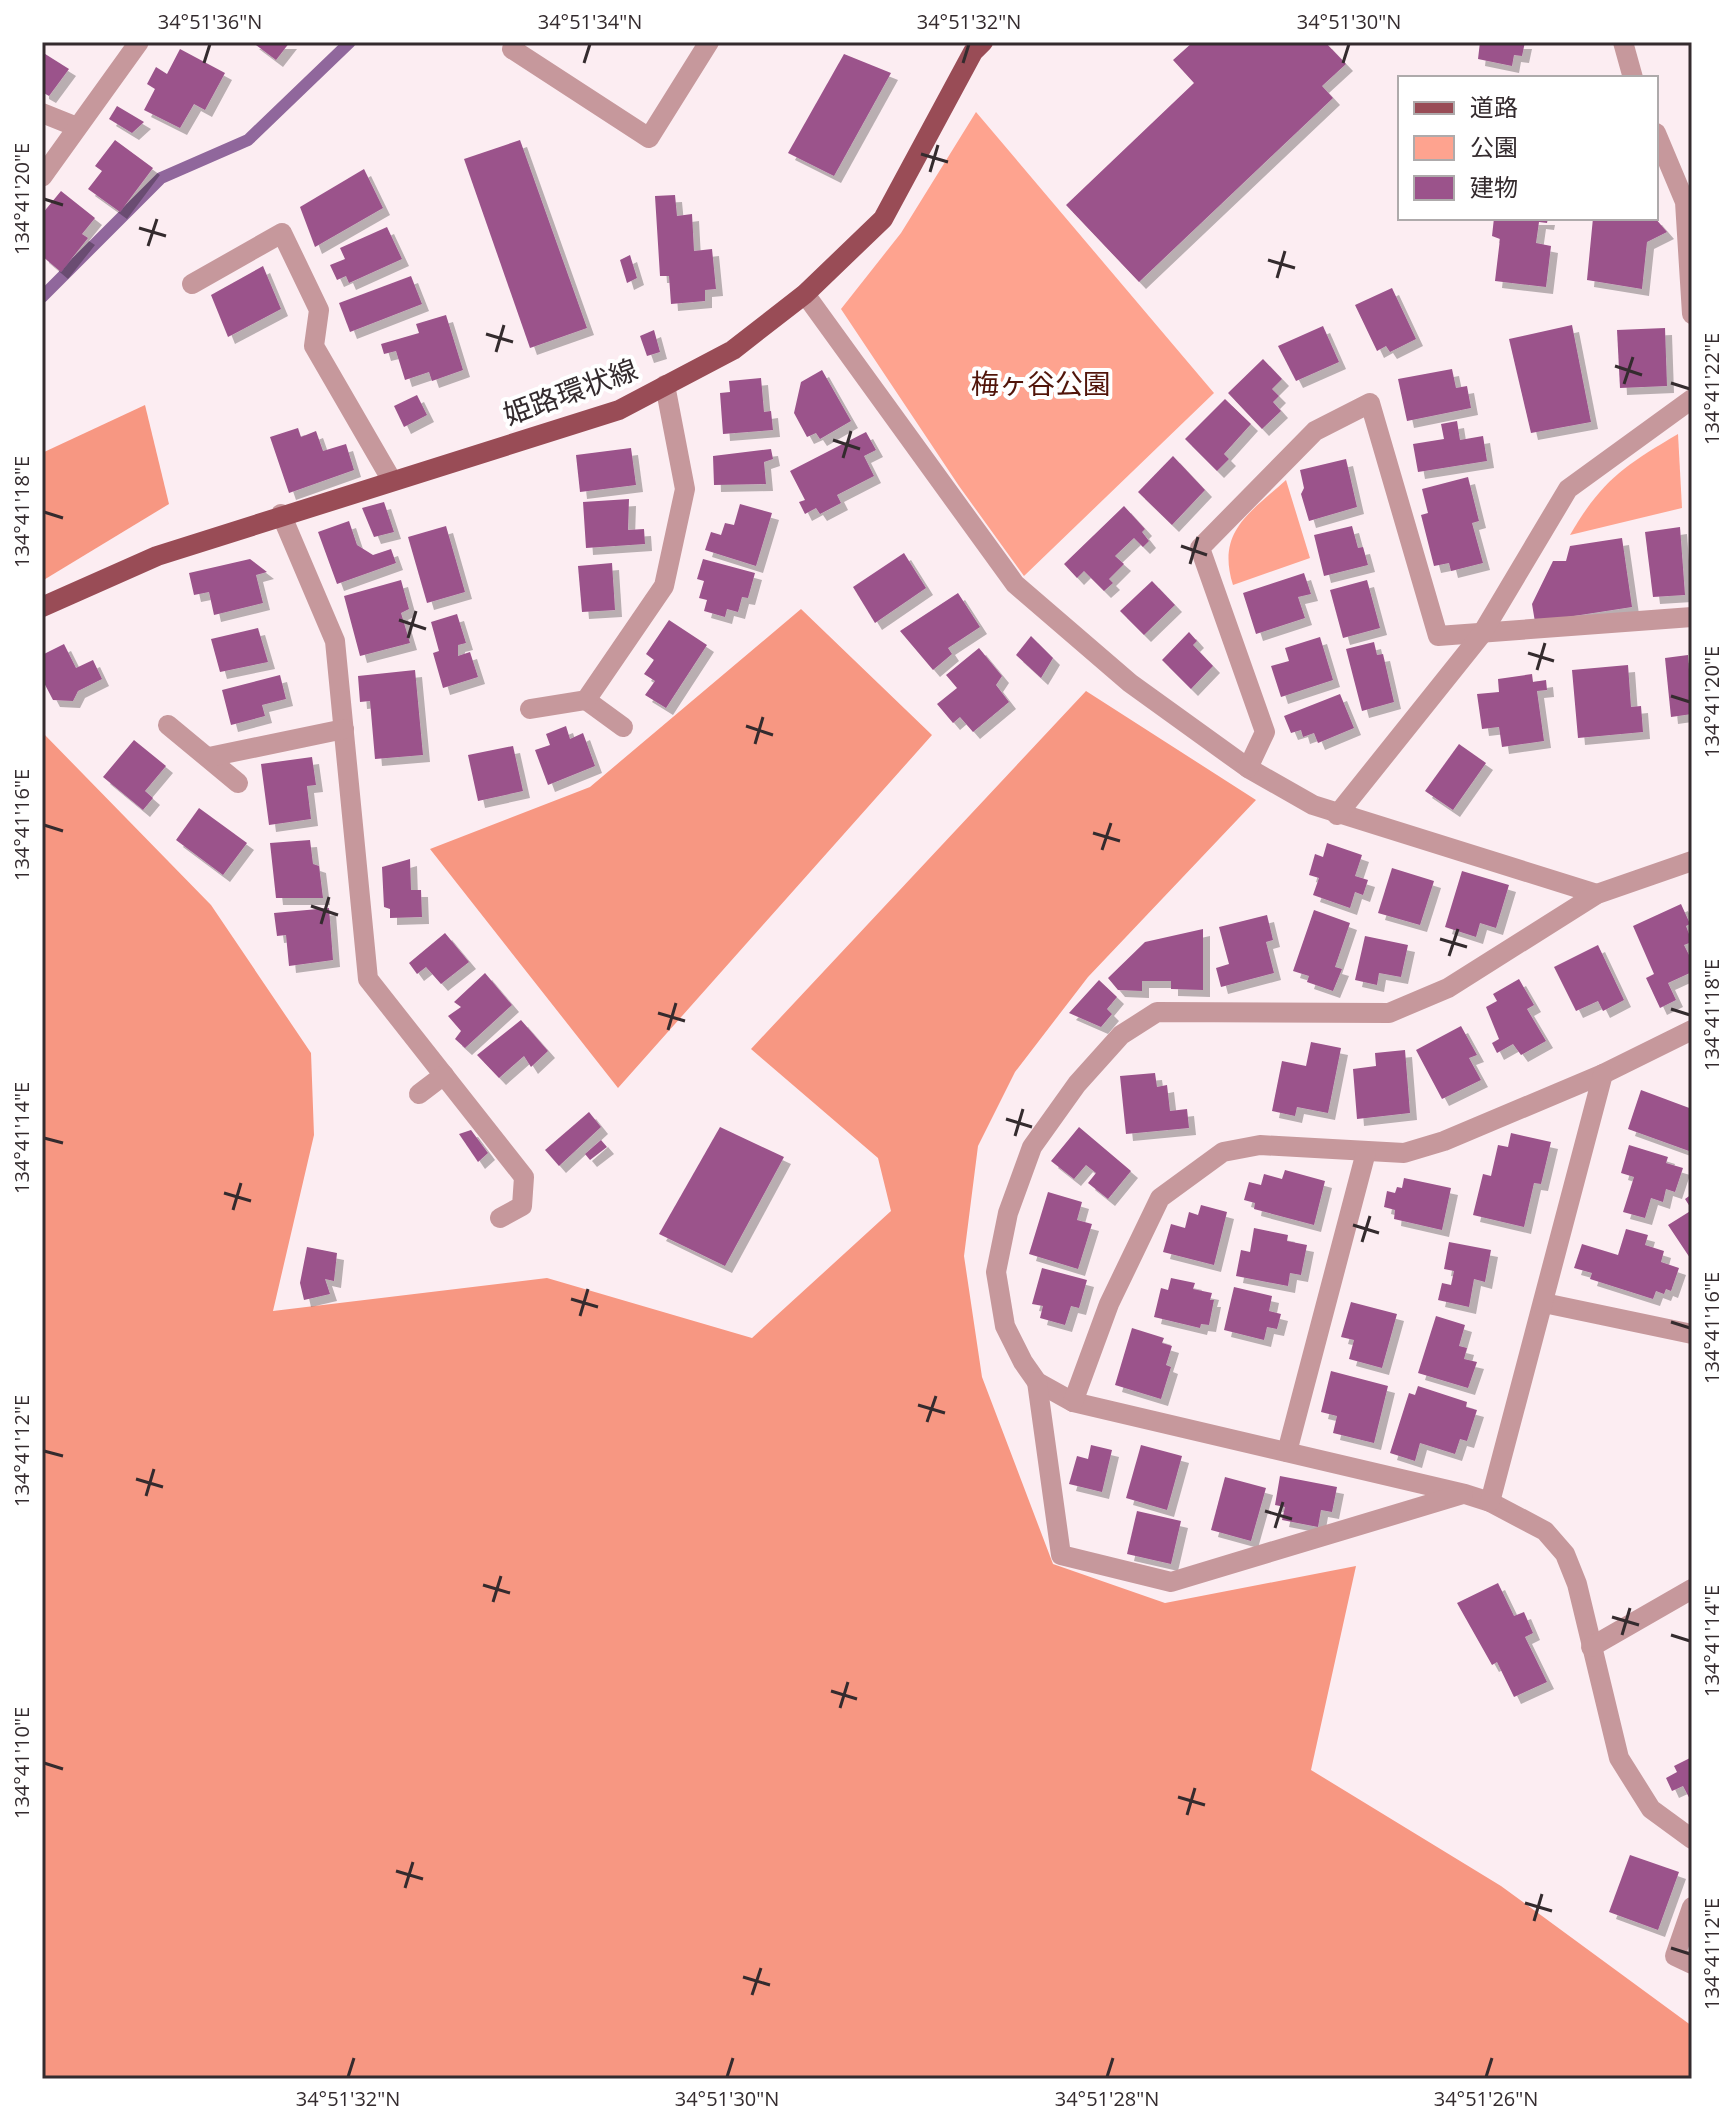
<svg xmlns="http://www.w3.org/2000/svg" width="1734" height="2121" viewBox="0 0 1734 2121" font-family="'Open Sans','Noto Sans JP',sans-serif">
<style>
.green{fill:#fea38f}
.forest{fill:#f79782}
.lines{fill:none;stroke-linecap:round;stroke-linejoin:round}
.stream{stroke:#90679c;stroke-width:12}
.building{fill:#9b538b;filter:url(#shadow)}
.minor{stroke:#c6989c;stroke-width:20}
.major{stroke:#994c56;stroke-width:20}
.ticks{fill:none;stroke:#342b2e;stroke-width:3}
.labels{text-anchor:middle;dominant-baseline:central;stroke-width:8;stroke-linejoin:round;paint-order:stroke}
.park-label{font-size:28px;fill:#51150a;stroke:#fff}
.street-label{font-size:28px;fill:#342b2e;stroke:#fff}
.neatline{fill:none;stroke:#342b2e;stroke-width:3}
.ticks-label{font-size:20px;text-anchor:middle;fill:#342b2e}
</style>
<defs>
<filter id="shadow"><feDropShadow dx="7" dy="7" stdDeviation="0" flood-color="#0004"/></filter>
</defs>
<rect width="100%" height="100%" fill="#fcedf2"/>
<!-- green -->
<g class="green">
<path d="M976 112 1214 393 1024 576 959 486 841 309 901 233Z"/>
<path d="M1678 434 1682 508 1570 535C1602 480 1624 466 1678 434Z"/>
<path d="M1286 480 1310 558 1233 585C1216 531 1250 513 1286 480Z"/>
</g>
<!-- forest -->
<g class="forest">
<path d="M145 405 169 504 42 581V453Z"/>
<path d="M801 609 932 735 618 1088 430 849 590 787Z"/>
<path d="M1086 691 1256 800 1088 977 1015 1072 978 1146 964 1256 982 1377 1053 1564 1165 1603 1356 1566 1311 1770 1501 1886 1692 2026V2079H42V732L211 905 311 1053 314 1135 273 1311 547 1278 752 1338 891 1211 878 1158 751 1049Z"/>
</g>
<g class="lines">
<!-- stream -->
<path class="stream" d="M42 297 161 178 248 140 350 42"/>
</g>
<!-- building -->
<g class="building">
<path d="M252 42H290L276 60Z"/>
<path d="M1193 42H1325L1346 64 1322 86 1333 98 1139 282 1066 205 1194 83 1173 60Z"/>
<path d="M1480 42H1525L1522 56 1514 55 1512 66 1478 59Z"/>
<path d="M180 49 225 73 205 110 194 104 180 128 144 110 155 89 147 84 156 67 167 74Z"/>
<path d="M42 52 69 69 49 96 42 92Z"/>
<path d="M844 54 891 73 834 176 788 153Z"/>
<path d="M117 106 144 122 132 133 109 119Z"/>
<path d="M115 140 153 168 120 212 88 189 102 171 95 166Z"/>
<path d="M520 140 587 328 530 348 464 159Z"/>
<path d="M364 169 383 208 315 247 300 207Z"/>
<path d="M61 191 95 218 82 234 88 238 61 272 42 256V214Z"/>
<path d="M675 195 677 216 692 214 694 251 712 249 716 289 705 290V301L671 304 669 276H660L655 196Z"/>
<path d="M1494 218H1548L1547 223 1539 222 1536 243 1551 246 1546 287 1495 281 1500 239 1492 236Z"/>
<path d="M1593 218H1655L1667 232 1647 242 1642 289 1587 280Z"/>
<path d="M387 227 402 259 349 283 346 276 337 280 330 265 345 259 340 248Z"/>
<path d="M630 255 637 278 627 283 620 260Z"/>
<path d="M263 266 281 309 228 337 211 295Z"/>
<path d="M411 276 422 304 350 332 339 303Z"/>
<path d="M1392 288 1416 339 1390 352 1386 346 1377 351 1355 305Z"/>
<path d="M446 315 463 370 432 381 429 372 405 380 396 351 384 354 381 344 419 333 416 324Z"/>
<path d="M1572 325 1591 422 1531 433 1509 339Z"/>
<path d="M1323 326 1339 362 1296 381 1278 346Z"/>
<path d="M1665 328 1667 386 1620 388 1617 330Z"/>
<path d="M654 330 660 352 647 356 640 336Z"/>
<path d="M1263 359 1282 379 1272 389 1279 396 1273 402 1281 411 1262 429 1228 393Z"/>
<path d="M1452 369 1456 388 1467 386 1471 408 1407 421 1398 379Z"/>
<path d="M822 370 851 421 820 439 816 433 807 437 794 413 801 382Z"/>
<path d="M761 378 764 412 771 411 773 430 723 434 720 393 730 392 729 381Z"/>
<path d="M417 395 427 415 404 427 394 406Z"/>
<path d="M1225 399 1251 424 1224 454 1229 459 1217 471 1185 439Z"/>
<path d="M1457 421 1460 440 1483 436 1487 461 1418 472 1413 444 1444 439 1441 424Z"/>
<path d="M298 428 301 437 316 431 323 451 346 444 354 470 289 493 270 437Z"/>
<path d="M866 432 876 450 864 456 874 476 837 495 841 503 820 514 816 508 805 514 799 502 805 500 790 471Z"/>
<path d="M631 448 636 485 580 492 576 455Z"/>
<path d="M771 449 773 459 764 462 766 484 714 485 713 456Z"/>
<path d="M1173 456 1205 490 1172 525 1138 492Z"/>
<path d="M1346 459 1357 507 1309 521 1301 494 1304 488 1300 470Z"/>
<path d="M1468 477 1479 521 1472 523 1483 563 1451 571 1449 563 1434 566 1421 515 1428 513 1422 489Z"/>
<path d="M629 499 628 530 644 529 645 544 586 548 583 502Z"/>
<path d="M384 502 394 532 374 537 362 508Z"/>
<path d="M740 504 772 513 756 566 705 550 711 532 721 535 725 523 734 525Z"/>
<path d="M1124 506 1145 529 1142 532 1149 541 1143 547 1134 538 1115 556 1124 564 1109 579 1113 583 1104 591 1084 571 1077 578 1064 564Z"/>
<path d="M349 521 357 545 373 555 391 549 396 563 337 584 318 532Z"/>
<path d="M446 526 465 592 427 603 408 537Z"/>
<path d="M1352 526 1358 548 1363 547 1368 565 1324 576 1314 535Z"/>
<path d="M1680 527 1685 595 1653 597 1645 532Z"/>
<path d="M1622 538 1632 607 1535 622 1532 604 1553 561H1566L1570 546Z"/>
<path d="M904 553 926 588 875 623 853 587Z"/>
<path d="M250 559 267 572 256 575 263 603 214 615 209 592 194 595 189 573Z"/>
<path d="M703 559 755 573 748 598 742 597 738 612 727 609 725 617 704 611 707 600 699 598 704 581 697 579Z"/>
<path d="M612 563 615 610 582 612 578 566Z"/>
<path d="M1304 573 1311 594 1298 597 1305 618 1256 634 1243 593Z"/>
<path d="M401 580 409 609 401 613 410 643 360 656 344 596Z"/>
<path d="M1367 580 1380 628 1343 638 1330 590Z"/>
<path d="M1152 581 1175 605 1144 635 1120 611Z"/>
<path d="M958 593 980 627 948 648 952 654 933 670 900 631Z"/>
<path d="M457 614 466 643 458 645V656L470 652 478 677 443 688 433 653 439 651 431 622Z"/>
<path d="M669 620 707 645 666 708 645 695 655 681 644 674 654 660 646 654Z"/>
<path d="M258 628 268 662 220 672 211 639Z"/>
<path d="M1189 632 1197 641 1193 645 1213 666 1191 689 1162 660Z"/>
<path d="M1031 636 1053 658 1041 678 1016 655Z"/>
<path d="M1320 637 1333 680 1281 697 1271 666 1289 661 1285 648Z"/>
<path d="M1374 642 1377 655 1383 654 1394 702 1362 711 1346 649Z"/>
<path d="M64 644 76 668 93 660 102 679 78 691 73 701 53 700 42 679V655Z"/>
<path d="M979 648 1002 676 996 685 1009 702 973 732 960 717 953 723 937 704 957 688 946 675Z"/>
<path d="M1688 655 1692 714 1671 717 1665 658Z"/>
<path d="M1628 665 1631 707 1641 706 1643 732 1578 738 1572 670Z"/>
<path d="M415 670 423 755 375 759 370 701 360 702 358 676Z"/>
<path d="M1532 674 1533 682 1546 680 1547 690 1537 691 1544 741 1502 747 1499 727 1482 729 1477 694 1499 692 1498 679Z"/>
<path d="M280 675 286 699 262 705 265 716 231 725 222 690Z"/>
<path d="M1340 694 1354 728 1318 743 1314 733 1303 737 1301 730 1291 733 1284 716Z"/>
<path d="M566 726 570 739 583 733 595 766 548 785 535 750 550 745 546 734Z"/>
<path d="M134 740 166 766 145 791 153 798 143 810 103 777Z"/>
<path d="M1459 744 1486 763 1453 810 1425 791Z"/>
<path d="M513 746 523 791 478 801 468 755Z"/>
<path d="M312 757 316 785 307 786 311 819 269 825 261 764Z"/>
<path d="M199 808 247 843 223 875 176 840Z"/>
<path d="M310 840 313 864 319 866 323 898H276L270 843Z"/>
<path d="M1327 843 1362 855 1355 876 1368 880 1363 895 1355 892 1350 908 1313 895 1319 878 1309 875 1315 854 1323 857Z"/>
<path d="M410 859 411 890H421L422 917 390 918V909L384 907 382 867Z"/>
<path d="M1392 868 1434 881 1420 925 1378 913Z"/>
<path d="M1462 871 1509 885 1496 928 1480 923 1476 937 1445 927Z"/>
<path d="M1681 904 1690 924 1686 926 1692 942 1684 945 1692 961V972L1668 983 1676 1000 1660 1008 1646 978 1654 974 1633 926Z"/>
<path d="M329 908 333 960 289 966 286 935 277 936 274 913Z"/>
<path d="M1314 910 1350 923 1335 967 1342 969 1333 991 1307 982 1309 976 1293 971Z"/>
<path d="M1267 915 1273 940 1266 942 1274 973 1221 987 1216 968 1229 964 1219 927Z"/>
<path d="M1203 929V990L1171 989V981H1142V991L1118 990 1108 978 1145 942Z"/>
<path d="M445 933 469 962 441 984 426 967 417 974 409 963Z"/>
<path d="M1365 936 1408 945 1401 977 1379 973 1377 985 1355 980Z"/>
<path d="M1598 945 1624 1000 1603 1011 1598 1001 1576 1011 1554 967Z"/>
<path d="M485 973 512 1005 465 1048 455 1039 461 1031 448 1016 461 1007 454 1002Z"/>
<path d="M1519 979 1534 1005 1527 1009 1546 1041 1521 1055 1513 1044 1497 1053 1492 1043 1499 1039 1486 1007 1497 1001 1493 994Z"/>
<path d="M1099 980 1117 997 1107 1009 1112 1014 1101 1027 1069 1013Z"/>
<path d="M521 1020 548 1051 531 1067 524 1056 499 1078 477 1055Z"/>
<path d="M1461 1026 1477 1055 1469 1058 1481 1080 1442 1099 1416 1050Z"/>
<path d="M1311 1042 1341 1048 1328 1113 1297 1107 1295 1116 1272 1111 1282 1061 1306 1066Z"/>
<path d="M1405 1050 1410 1113 1357 1119 1353 1069 1376 1066 1375 1053Z"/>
<path d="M1155 1073 1157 1087 1167 1085 1170 1111 1187 1109 1189 1128 1126 1134 1120 1076Z"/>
<path d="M1641 1090 1692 1109 1689 1151 1628 1129Z"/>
<path d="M589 1112 601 1127 559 1166 545 1150Z"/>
<path d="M720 1127 784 1157 725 1266 659 1234Z"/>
<path d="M1079 1127 1131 1171 1108 1199 1088 1183 1096 1173 1086 1165 1074 1179 1051 1161Z"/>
<path d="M471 1130 488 1153 478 1162 459 1134Z"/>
<path d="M1511 1133 1551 1142 1541 1184 1534 1183 1524 1227 1473 1215 1483 1174 1491 1176 1498 1145 1508 1147Z"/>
<path d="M601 1140 607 1147 590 1160 585 1154Z"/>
<path d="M1629 1145 1668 1157 1666 1163 1683 1168 1675 1192 1666 1189 1663 1202 1651 1198 1645 1218 1623 1212 1634 1177 1621 1173Z"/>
<path d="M1285 1170 1325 1181 1314 1225 1254 1209 1255 1203 1244 1200 1249 1182 1261 1185 1264 1174 1282 1179Z"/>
<path d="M1404 1178 1451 1188 1442 1230 1394 1219 1395 1210 1384 1207 1387 1191 1395 1193 1397 1187 1402 1188Z"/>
<path d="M1048 1192 1082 1202 1077 1220 1092 1224 1078 1269 1029 1254Z"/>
<path d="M1692 1194V1261L1668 1225 1692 1210 1685 1199Z"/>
<path d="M1201 1205 1227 1212 1214 1265 1163 1252 1171 1224 1185 1228 1189 1212 1198 1215Z"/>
<path d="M1254 1228 1288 1235 1287 1241 1307 1245 1301 1275 1290 1273 1288 1286 1236 1276 1241 1250 1250 1252Z"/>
<path d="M1626 1229 1648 1235 1645 1245 1664 1251 1661 1262 1679 1268 1671 1291 1666 1289 1664 1294 1656 1291 1653 1299 1590 1279 1592 1273 1574 1268 1582 1244 1618 1255Z"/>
<path d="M1449 1242 1491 1250 1485 1282 1474 1279 1469 1307 1438 1300 1442 1283 1451 1285 1454 1271 1444 1269Z"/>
<path d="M307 1247 337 1253 334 1281 325 1279 330 1294 304 1300 300 1283Z"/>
<path d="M1042 1268 1087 1280 1079 1308 1071 1306 1065 1325 1040 1318 1043 1306 1032 1304Z"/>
<path d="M1171 1278 1195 1283 1193 1289 1212 1293 1210 1300H1214L1209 1325 1201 1324 1200 1328 1154 1317 1161 1288 1168 1290Z"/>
<path d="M1234 1287 1272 1296 1269 1311 1281 1314 1277 1329 1267 1327 1264 1340 1224 1330Z"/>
<path d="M1351 1302 1397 1314 1382 1368 1349 1359 1354 1340 1341 1337Z"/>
<path d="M1436 1316 1465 1325 1459 1346 1467 1348 1464 1359 1477 1362 1468 1388 1418 1373Z"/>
<path d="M1132 1328 1164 1338 1162 1343 1172 1346 1166 1365 1171 1367 1161 1399 1115 1385Z"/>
<path d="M1331 1371 1388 1386 1374 1443 1333 1433 1337 1416 1321 1412Z"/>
<path d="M1418 1386 1467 1402 1466 1407 1477 1410 1467 1441 1460 1439 1455 1454 1420 1443 1415 1461 1390 1453 1409 1393 1415 1395Z"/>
<path d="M1091 1445 1112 1450 1102 1492 1069 1484 1077 1456 1088 1459Z"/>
<path d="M1141 1445 1182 1456 1167 1510 1126 1498Z"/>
<path d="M1280 1476 1337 1487 1332 1512 1321 1510 1318 1527 1282 1520 1285 1507 1275 1505Z"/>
<path d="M1225 1477 1266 1488 1251 1541 1211 1530Z"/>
<path d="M1137 1511 1181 1521 1171 1564 1127 1554Z"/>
<path d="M1498 1583 1514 1616 1524 1612 1533 1633 1525 1637 1547 1682 1514 1697 1497 1662 1492 1665 1457 1603Z"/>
<path d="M1692 1757V1803L1683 1786 1672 1791 1666 1778 1677 1772 1674 1766Z"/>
<path d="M1630 1855 1679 1872 1658 1930 1609 1912Z"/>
</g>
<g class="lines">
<!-- minor -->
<g class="minor">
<path d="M516 42 512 49 649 138 709 42"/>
<path d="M1623 42 1633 78"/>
<path d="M42 113 77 127"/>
<path d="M1656 133 1685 202 1692 314"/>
<path d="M42 177 139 42"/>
<path d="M192 284 282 233 319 310 314 346 391 479"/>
<path d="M805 294 1015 584 1130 683 1248 768 1313 805 1597 894"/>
<path d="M281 514 335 641 368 979 524 1177 522 1206 500 1218"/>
<path d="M586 700 623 727"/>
<path d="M530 709 586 700 664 586 685 489 665 385"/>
<path d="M168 725 238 783"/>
<path d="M209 757 344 729"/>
<path d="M1248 768 1265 732 1200 548 1315 431 1370 403 1438 636 1692 617"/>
<path d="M1337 815 1481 635 1568 489 1692 399"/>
<path d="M1692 861 1597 894 1448 988 1389 1013 1157 1012 1121 1035 1077 1084 1032 1147 1008 1213 996 1272 1005 1326 1023 1362 1037 1382 1073 1402 1465 1494 1490 1502 1545 1531 1565 1554 1577 1584 1619 1758 1651 1809 1692 1839"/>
<path d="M419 1094 444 1075"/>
<path d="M1544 1303 1692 1334"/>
<path d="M1037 1382 1061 1555 1171 1582 1463 1494"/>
<path d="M1073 1402 1109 1304 1160 1198 1223 1152 1260 1145 1404 1153 1444 1141 1603 1074 1692 1030"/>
<path d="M1287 1452 1366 1152"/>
<path d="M1490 1502 1603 1074"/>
<path d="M1591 1647 1692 1589"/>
<path d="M1692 1907 1675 1956 1692 1964"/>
</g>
<!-- major -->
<path class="major" d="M42 607 157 556 619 410 733 350 805 294 883 219 973 52 983 42"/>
</g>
<!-- ticks -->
<path class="ticks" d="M204 63 210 44M584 63 590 44M963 63 969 44M1343 63 1349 44M921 154 948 162M930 172 938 145M44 199 63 205M139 228 166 236M148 246 157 219M1268 260 1295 268M1277 278 1285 251M486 334 513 342M496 352 504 325M1615 366 1642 375M1671 383 1690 389M1624 384 1633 357M833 440 860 449M843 458 851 431M44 512 63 518M1181 546 1207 555M1190 564 1198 537M399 620 426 629M408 638 416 611M1528 653 1554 661M1537 670 1545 643M1671 696 1690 702M746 726 773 735M755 744 763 717M44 825 63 831M1093 833 1120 841M1102 850 1111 823M311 906 338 915M321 924 329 897M1440 939 1467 947M1449 956 1458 929M1671 1009 1690 1015M658 1013 685 1021M668 1030 676 1003M1006 1119 1032 1127M1015 1136 1023 1109M44 1138 63 1143M224 1193 251 1201M233 1210 241 1183M1353 1225 1379 1233M1362 1242 1370 1216M571 1299 598 1307M580 1316 588 1289M1671 1322 1690 1328M918 1405 945 1413M927 1422 936 1396M44 1451 63 1456M136 1479 163 1487M146 1496 154 1469M1265 1511 1292 1519M1275 1528 1283 1502M483 1585 510 1593M493 1602 501 1576M1612 1617 1639 1625M1622 1635 1630 1608M1671 1635 1690 1641M831 1691 857 1699M840 1708 848 1682M44 1763 63 1769M1178 1797 1205 1805M1187 1815 1195 1788M396 1871 423 1879M405 1888 413 1862M1525 1903 1552 1911M1534 1921 1542 1894M1671 1948 1690 1954M743 1977 770 1985M752 1995 761 1968M348 2077 354 2058M727 2077 733 2058M1107 2077 1113 2058M1486 2077 1492 2058"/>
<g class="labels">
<!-- park labels -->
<g class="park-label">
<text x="1041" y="383">梅ヶ谷公園</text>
</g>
<!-- street labels -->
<g class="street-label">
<text transform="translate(570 391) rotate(-20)">姫路環状線</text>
</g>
</g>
<!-- border -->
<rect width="1734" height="2121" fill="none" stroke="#ffffff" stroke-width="88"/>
<!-- legend -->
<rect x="1398" y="76" width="260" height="144" fill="#ffffff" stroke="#aeaaab" stroke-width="2"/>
<rect x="1414" y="102" width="40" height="12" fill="#994c56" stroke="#aeaaab" stroke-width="2"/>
<text x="1470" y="116" font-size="24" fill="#342b2e">道路</text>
<rect x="1414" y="136" width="40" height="24" fill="#fea38f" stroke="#aeaaab" stroke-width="2"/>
<text x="1470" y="156" font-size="24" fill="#342b2e">公園</text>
<rect x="1414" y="176" width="40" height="24" fill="#9b538b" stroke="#aeaaab" stroke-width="2"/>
<text x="1470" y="196" font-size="24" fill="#342b2e">建物</text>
<rect x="44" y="44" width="1646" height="2033" class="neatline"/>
<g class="ticks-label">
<text x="210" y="29">34°51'36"N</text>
<text x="590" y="29">34°51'34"N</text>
<text x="969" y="29">34°51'32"N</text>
<text x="1349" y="29">34°51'30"N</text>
<text transform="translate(22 199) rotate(-90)" y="7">134°41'20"E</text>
<text transform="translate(1712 389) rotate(-90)" y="7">134°41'22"E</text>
<text transform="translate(22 512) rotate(-90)" y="7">134°41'18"E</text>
<text transform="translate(1712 702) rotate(-90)" y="7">134°41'20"E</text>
<text transform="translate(22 825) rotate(-90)" y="7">134°41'16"E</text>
<text transform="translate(1712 1015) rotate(-90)" y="7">134°41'18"E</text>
<text transform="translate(22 1138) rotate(-90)" y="7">134°41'14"E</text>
<text transform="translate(1712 1328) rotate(-90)" y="7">134°41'16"E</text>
<text transform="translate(22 1451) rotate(-90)" y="7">134°41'12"E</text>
<text transform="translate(1712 1641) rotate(-90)" y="7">134°41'14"E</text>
<text transform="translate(22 1763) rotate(-90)" y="7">134°41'10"E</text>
<text transform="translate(1712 1954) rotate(-90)" y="7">134°41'12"E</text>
<text x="348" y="2106">34°51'32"N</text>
<text x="727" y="2106">34°51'30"N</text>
<text x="1107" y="2106">34°51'28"N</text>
<text x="1486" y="2106">34°51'26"N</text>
</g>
</svg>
